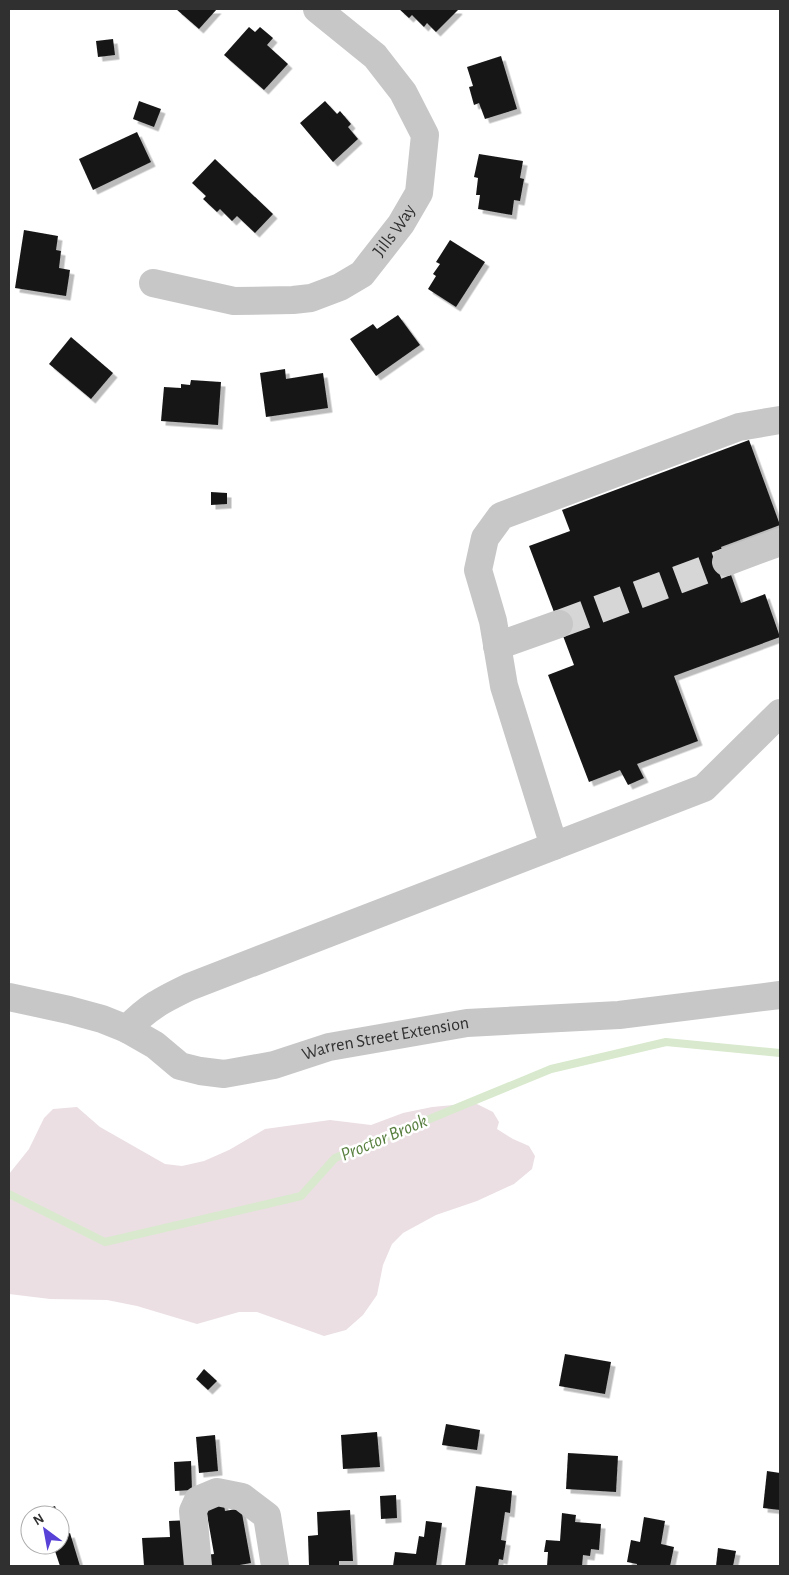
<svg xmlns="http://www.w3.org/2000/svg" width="789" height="1575" viewBox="0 0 789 1575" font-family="'Alegreya Sans',sans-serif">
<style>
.green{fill:#ebdfe3}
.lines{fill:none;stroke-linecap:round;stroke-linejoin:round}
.stream{stroke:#d8e9cd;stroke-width:8}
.building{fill:#171717;filter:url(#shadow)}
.minor-tunnel{stroke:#d6d6d6;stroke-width:28;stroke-dasharray:28 14;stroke-linecap:butt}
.minor{stroke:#c7c7c7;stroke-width:28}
.labels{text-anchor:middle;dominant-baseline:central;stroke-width:5;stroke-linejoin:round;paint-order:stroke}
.street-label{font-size:18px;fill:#303030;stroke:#fff}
.water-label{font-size:19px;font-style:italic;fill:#587f3f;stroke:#fff}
</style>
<defs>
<filter id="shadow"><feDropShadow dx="4.5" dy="4.5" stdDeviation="0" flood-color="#0004"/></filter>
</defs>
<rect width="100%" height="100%" fill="#fff"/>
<!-- green -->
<path class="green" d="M475 1103 493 1112 499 1122 497 1129 513 1139 529 1146 535 1156 532 1169 514 1184 477 1201 436 1215 403 1233 392 1244 383 1265 377 1295 363 1315 346 1330 324 1336 257 1312H239L197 1324 137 1306 107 1300 50 1299 9 1294V1174L29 1149 44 1118 53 1109 77 1107 100 1127 165 1164 182 1166 204 1161 229 1150 265 1129 330 1120 371 1125 403 1113 432 1107Z"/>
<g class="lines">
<!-- stream -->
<path class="stream" d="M9 1194 105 1242 301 1196 335 1158 551 1069 666 1042 780 1053"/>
</g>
<!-- building -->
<g class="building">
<path d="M176 9H217L199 29Z"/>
<path d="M399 9H457L458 10 436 32 427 23 424 27 412 15 409 18Z"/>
<path d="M249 27 255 32 260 27 273 38 267 45 288 64 264 90 224 55Z"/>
<path d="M113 39 115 55 98 57 96 41Z"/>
<path d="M501 56 517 109 485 119 479 103 474 105 469 87 473 86 467 67Z"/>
<path d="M139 101 161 109 154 127 133 119Z"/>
<path d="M325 101 337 114 340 111 351 124 348 127 358 139 333 162 300 123Z"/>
<path d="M137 132 151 162 93 190 79 159Z"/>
<path d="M479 154 523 161 520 178 524 179 520 201 514 200 512 215 478 209 480 195H476L478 178 474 177Z"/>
<path d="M215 159 273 214 255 233 237 216 232 221 220 209 217 212 203 199 206 196 192 183Z"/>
<path d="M24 230 58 236 56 250 61 251 59 268 70 270 66 296 15 288Z"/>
<path d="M450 240 485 262 456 307 428 289 436 276 433 274 440 264 436 262Z"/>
<path d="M398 315 420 345 376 376 350 339 373 324 377 329Z"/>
<path d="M71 337 113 373 91 399 49 364Z"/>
<path d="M285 369 286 379 323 373 328 408 266 417 260 373Z"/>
<path d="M191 380 221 382 218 425 161 421 164 387 181 388V384L190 385Z"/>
<path d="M749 440 780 525 721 547 741 603 765 594 780 637 674 676 698 741 637 764 644 778 628 785 620 770 589 782 548 675 574 665 529 546 570 531 562 510Z"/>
<path d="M211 492 227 493V504L211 505Z"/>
<path d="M565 1354 611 1362 605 1394 559 1386Z"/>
<path d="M204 1369 217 1381 208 1390 196 1379Z"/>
<path d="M446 1424 480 1430 477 1450 442 1445Z"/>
<path d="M377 1432 380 1467 343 1469 341 1435Z"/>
<path d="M215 1435 218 1471 199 1473 196 1437Z"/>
<path d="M568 1453 618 1456 616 1492 566 1489Z"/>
<path d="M191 1461 192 1490 175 1491 174 1462Z"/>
<path d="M767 1471 780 1473V1510L763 1508Z"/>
<path d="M476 1486 512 1491 510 1513 505 1512 501 1540 506 1541 503 1560 499 1559 498 1566H465Z"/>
<path d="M396 1495 397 1518 381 1519 380 1496Z"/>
<path d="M223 1500 225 1511 241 1508 251 1563 234 1566H208L206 1555 214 1554 205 1503Z"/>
<path d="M55 1506 58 1515H31Z"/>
<path d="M350 1510 353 1561H339V1566H309L308 1536 318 1535 317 1512Z"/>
<path d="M562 1513 576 1515 575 1522 601 1524 599 1550 591 1549 590 1556 583 1555 582 1566H547L548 1552H544L546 1540 560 1541Z"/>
<path d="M644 1517 665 1521 661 1544 674 1547 670 1566H637V1564L627 1562 631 1540 640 1542Z"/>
<path d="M190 1520 192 1566H144L142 1538 170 1537 169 1521Z"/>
<path d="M426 1521 442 1523 436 1566H393L395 1552 416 1554 419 1536 424 1537Z"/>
<path d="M70 1533 80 1566H60L53 1545H60V1536Z"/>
<path d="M718 1548 736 1551 733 1566H716Z"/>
</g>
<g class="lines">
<!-- minor-tunnel -->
<path class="minor-tunnel" d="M559 624 726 562"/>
<!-- minor -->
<g class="minor">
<path id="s1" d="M153 283 234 301 293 300 311 298 340 287 362 274 401 224 419 193 425 135 403 92 375 56 317 9"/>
<path d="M726 562 780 542"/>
<path d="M497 646 559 624"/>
<path d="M554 846 504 686 493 621 478 570 485 538 501 516 739 427 780 420"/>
<path id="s2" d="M9 997 69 1010 102 1019 127 1029 155 1045 180 1066 200 1071 224 1074 274 1065 329 1047 467 1023 619 1015 780 995"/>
<path d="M127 1029C148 1007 162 1000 189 987L704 788 780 713"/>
<path d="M198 1566 193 1511 198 1500 217 1492 242 1497 267 1516 275 1566"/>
</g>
</g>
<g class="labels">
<!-- street labels -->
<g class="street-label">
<text stroke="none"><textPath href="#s1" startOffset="271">Jills Way</textPath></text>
<text stroke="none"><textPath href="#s2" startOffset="398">Warren Street Extension</textPath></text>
</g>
<!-- water labels -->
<g class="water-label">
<text transform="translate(384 1138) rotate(-23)">Proctor Brook</text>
</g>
</g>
<!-- border -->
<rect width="789" height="1575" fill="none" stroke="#303030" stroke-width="20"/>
<!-- north arrow -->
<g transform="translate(45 1530) rotate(328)"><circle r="24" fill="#ffffff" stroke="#acacac"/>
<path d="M0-4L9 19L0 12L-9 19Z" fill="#5741d7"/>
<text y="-8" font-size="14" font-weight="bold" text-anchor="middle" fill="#303030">N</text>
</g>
</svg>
